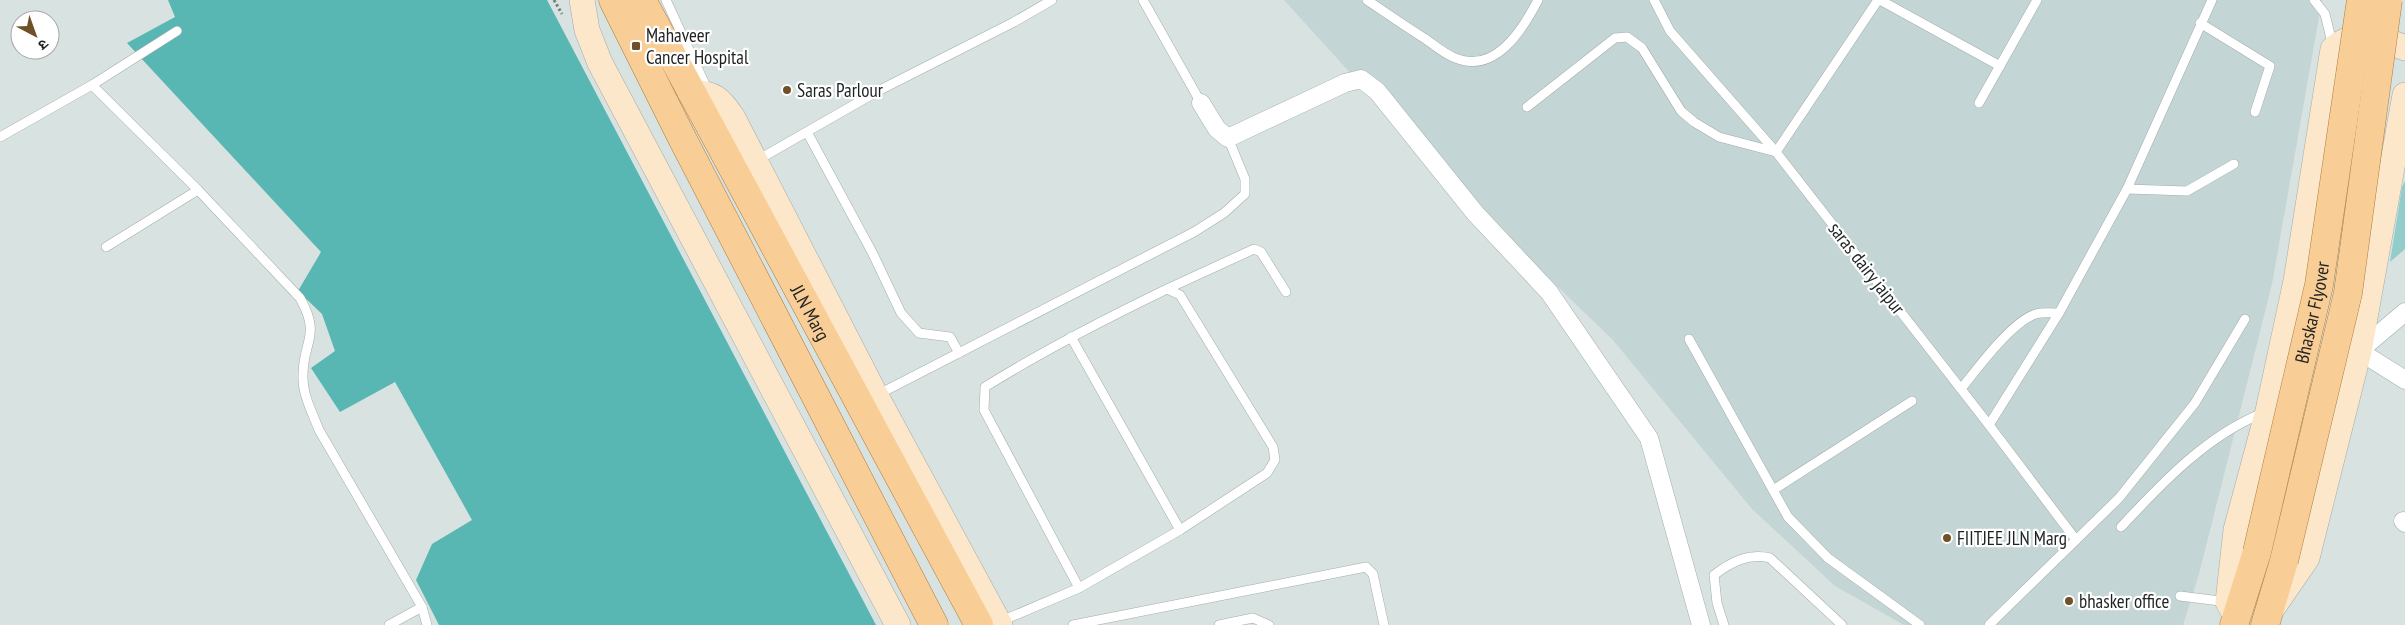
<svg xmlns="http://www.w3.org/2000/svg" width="2405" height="625" viewBox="0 0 2405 625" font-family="'PT Sans Narrow','Noto Sans Devanagari',sans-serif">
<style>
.built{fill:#c3d5d4}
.green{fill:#92cdcb}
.forest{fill:#58b6b3}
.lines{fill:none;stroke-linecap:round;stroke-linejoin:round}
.lane-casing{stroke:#a3acac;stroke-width:10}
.street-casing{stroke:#a3acac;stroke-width:19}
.secondary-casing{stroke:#a3acac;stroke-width:26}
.primary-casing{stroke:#aa7d40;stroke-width:29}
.path{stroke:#767d7d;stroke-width:3;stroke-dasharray:2.5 2.5;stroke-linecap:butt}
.lane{stroke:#fff;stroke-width:9}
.street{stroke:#fff;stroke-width:18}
.secondary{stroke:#fce7ca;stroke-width:25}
.primary{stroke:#f9ce96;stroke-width:28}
.primary-bridge-casing{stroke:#aa7d40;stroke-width:29;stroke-linecap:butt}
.primary-bridge{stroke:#f9ce96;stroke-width:28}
.poi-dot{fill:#705026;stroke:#fff;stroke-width:2}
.labels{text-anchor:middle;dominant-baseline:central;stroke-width:4.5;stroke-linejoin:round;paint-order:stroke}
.poi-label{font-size:19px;fill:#1e2222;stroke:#fff;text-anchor:start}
.street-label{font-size:19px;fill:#1e2222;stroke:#fff}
</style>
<rect width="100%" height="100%" fill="#d8e2e1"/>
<!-- built -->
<path class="built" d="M1284 0H2322L2272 284 2199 574 2183 625H1904L1835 586 1752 509 1613 340 1451 184Z"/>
<!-- green -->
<path class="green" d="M2405 181V249L2390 262 2402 187Z"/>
<!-- forest -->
<path class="forest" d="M168 0H547L876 625H439L416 580 432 544 472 520 395 382 340 412 311 368 335 351 322 314 298 291 321 252 127 43 175 17Z"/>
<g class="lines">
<!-- lane casing -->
<g class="lane-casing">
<g id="lane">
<path d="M666 0 708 91"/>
<path d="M1143 0 1201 103"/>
<path d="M1367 0C1386 13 1405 26 1424 38 1433 44 1443 53 1453 57 1494 76 1522 31 1538 0"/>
<path d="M1654 0 1670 31 1776 152 1989 425 2076 540"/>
<path d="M1880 0 2000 66"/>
<path d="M2314 0 2325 14 2333 47"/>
<path d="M2200 23 2270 66 2255 112"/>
<path d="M92 85 198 190 300 298C322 337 302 341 303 378 303 396 313 414 319 430L422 607 427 625"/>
<path d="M1979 103 2037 0"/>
<path d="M1527 107 1615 38 1627 37 1642 48 1681 111 1694 122 1719 137 1776 152 1878 0"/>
<path d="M807 132 873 254 901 313 919 333 950 337 959 353"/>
<path d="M0 137 92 85 177 31"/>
<path d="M756 161 878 91 1014 22 1052 0"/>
<path d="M2127 189 2187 191 2234 164"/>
<path d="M106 247 198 190"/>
<path d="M1167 289 1254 249 1261 252 1286 292"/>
<path d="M1071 337 1180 530"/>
<path d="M1689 339 1788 517 1828 558 1920 625"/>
<path d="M1961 389C1976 370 2013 320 2036 314 2043 312 2052 313 2059 313"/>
<path d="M877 395 1194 232 1224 213 1245 194V179L1228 138"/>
<path d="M1989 425 2059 313 2127 189 2212 0"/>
<path d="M1773 490 1912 401"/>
<path d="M2121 527C2161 484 2207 435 2263 413"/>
<path d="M2180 596 2228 602"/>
<path d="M999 622 1079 588 1180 530 1267 473 1275 460 1273 447 1180 295 1167 289C1105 319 1044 350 985 387L984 410 1079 588"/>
<path d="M389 625 422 607"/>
<path d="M1073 625 1366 567 1373 574 1384 625"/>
<path d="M1219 625 1253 618 1269 625"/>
<path d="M1724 625 1717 603 1714 575C1731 562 1748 553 1770 558L1842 625"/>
<path d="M1989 625 2119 498 2195 403 2245 319"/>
</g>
</g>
<!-- street casing -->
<g class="street-casing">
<g id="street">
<path d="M1201 103 1217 129 1228 138 1345 83 1361 79 1377 91 1475 213 1549 292 1649 438 1701 625"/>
<path d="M2405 312 2359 351 2405 380"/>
<path d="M2403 521 2405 523"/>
</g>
</g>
<!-- secondary casing -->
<g class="secondary-casing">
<g id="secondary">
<path d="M582 0 587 30 600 63 898 625"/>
<path d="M690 92C715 93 719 98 733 118L876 396 1000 625"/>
<path d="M2274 606 2307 558 2359 351 2405 95"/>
<path d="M2237 618 2228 602 2236 530 2268 411 2296 281 2333 49C2356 29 2380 37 2405 48"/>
</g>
</g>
<!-- primary casing -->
<g class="primary-casing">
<g id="primary">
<path d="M613 0 682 138 934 625"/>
<path id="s1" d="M642 0 979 625"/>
<path d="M2234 625 2257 552"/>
<path d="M2265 625 2284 561"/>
</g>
</g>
<!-- path -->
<path class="path" d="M554 0 562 14"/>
<!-- lane -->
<use href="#lane" class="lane"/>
<!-- street -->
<use href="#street" class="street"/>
<!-- secondary -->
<use href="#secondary" class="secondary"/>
<!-- primary -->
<use href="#primary" class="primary"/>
<!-- primary-bridge casing -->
<g class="primary-bridge-casing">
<g id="primary-bridge">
<path id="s2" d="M2257 552 2319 285 2361 0"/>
<path d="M2284 561 2348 293 2388 0"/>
</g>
</g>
<!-- primary-bridge -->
<use href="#primary-bridge" class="primary-bridge"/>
</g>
<!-- markers -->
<g class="poi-dot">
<rect x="631" y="41" width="10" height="10" rx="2.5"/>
<circle cx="787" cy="90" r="5"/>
<circle cx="1947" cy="538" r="5"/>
<circle cx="2069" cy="601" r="5"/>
</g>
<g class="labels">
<!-- poi labels -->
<g class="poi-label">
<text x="646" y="35">Mahaveer<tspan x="646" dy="22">Cancer Hospital</tspan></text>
<text x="797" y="90">Saras Parlour</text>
<text x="1957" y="538">FIITJEE JLN Marg</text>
<text x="2079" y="601">bhasker office</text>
</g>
<!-- street labels -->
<g class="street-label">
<text transform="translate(1867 268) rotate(52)">saras dairy jaipur</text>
<text stroke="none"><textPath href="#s2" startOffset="246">Bhaskar Flyover</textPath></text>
<text stroke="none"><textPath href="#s1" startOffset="355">JLN Marg</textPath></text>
</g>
</g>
<!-- north arrow -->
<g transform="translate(35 35) rotate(139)"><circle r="24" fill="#ffffff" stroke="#a5a7a7"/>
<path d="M0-4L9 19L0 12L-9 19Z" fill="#705026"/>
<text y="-8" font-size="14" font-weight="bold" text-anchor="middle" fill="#1e2222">उ</text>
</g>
</svg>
